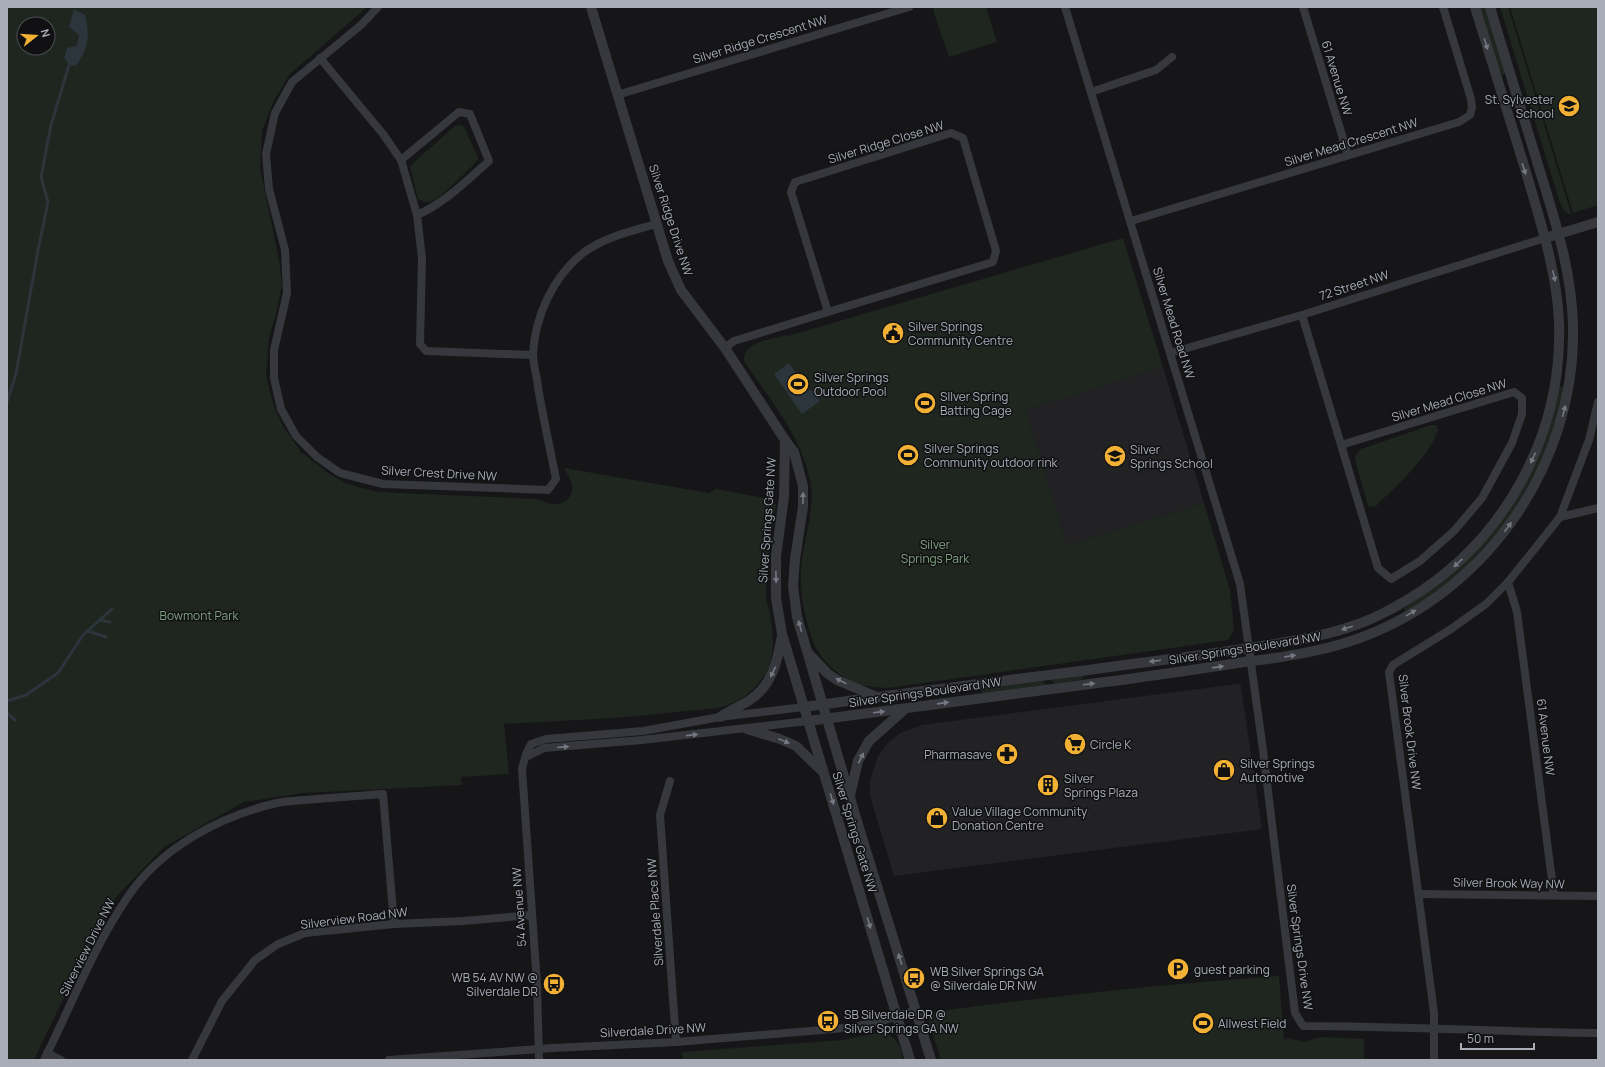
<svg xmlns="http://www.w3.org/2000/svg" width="1605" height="1067" viewBox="0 0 1605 1067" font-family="Manrope,sans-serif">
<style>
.built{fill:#222225}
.green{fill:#1e261f;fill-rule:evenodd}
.water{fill:#2c353c}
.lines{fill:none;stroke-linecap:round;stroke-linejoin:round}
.stream{stroke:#2c353c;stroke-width:3}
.minor{stroke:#37383d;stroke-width:8}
.tertiary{stroke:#37383d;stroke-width:10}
.oneway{fill:#757881}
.labels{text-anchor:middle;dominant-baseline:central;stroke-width:3;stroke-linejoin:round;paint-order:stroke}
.street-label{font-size:12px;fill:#a8adb8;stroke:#111113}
.poi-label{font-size:12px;fill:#a8adb8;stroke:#111113;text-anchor:start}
.park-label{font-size:12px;fill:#7fa381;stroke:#111113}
</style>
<rect width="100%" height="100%" fill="#161618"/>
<!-- built -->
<g class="built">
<path d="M1163 367 1204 503 1067 545 1026 410Z"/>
<path d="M1237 684H1240L1241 687 1262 829 894 876 870 796V780L878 756 889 742 900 733 922 725Z"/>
</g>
<!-- green -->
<g class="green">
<path d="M7 7H367L290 74 273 102 262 131 260 168 279 260 282 284 276 314 269 337 266 375 274 407 283 426 301 452 328 473 347 484 378 492 536 499C541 500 546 503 551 504 563 506 573 498 572 486 571 480 567 473 564 468L709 493 716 489 770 499V503L776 504C771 534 767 562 766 593 766 600 768 607 770 614 774 637 775 657 765 678L763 677C752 694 737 703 718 708L615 718 504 724 509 774 461 777 462 785 303 793 244 802 164 847 116 897 79 966 34 1060H7ZM24 24H48V48H24Z"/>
<path d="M934 7H986L997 42 949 57 933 10Z"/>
<path d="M1479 7H1486L1507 73 1502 75 1494 57Z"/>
<path d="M1500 7H1508L1571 213 1570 215 1564 211 1559 200Z"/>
<path d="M1510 7H1598V205L1573 213Z"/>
<path d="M460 125 464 127 476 153 478 158 476 162C468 170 439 200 430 202 426 203 422 201 418 199L410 167 414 162 455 126Z"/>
<path d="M1123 238 1163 367 1026 410 1067 545 1204 503 1230 590 1234 630 1228 640 888 688C876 687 864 687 853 682 839 676 825 663 817 650 814 646 813 640 811 636 804 614 800 593 801 570 803 540 816 510 810 480 803 439 767 395 744 361 743 341 771 340 787 335L788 336Z"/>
<path d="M1558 386 1563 387 1561 405 1547 452 1507 522 1456 578 1407 613 1404 609 1436 585 1502 519Z"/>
<path d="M1431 425H1436L1438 430C1430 456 1395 487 1376 506L1372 507 1368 506 1356 463 1355 456 1361 449Z"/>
<path d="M1082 674 1083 679 1055 684 1050 679Z"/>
<path d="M1039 680 1042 681 1046 685 982 694 981 689 997 686Z"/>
<path d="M1279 976 1284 1040 1288 1038 1304 1042 1320 1037 1364 1039V1060H941L926 1013C1043 997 1161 984 1279 976Z"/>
<path d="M882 1032C899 1039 899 1043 904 1060H683L682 1052 843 1040Z"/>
</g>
<!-- water -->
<g class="water">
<path d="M74 9 85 15C90 37 89 47 76 66L69 65 64 58 67 48 77 46 79 35 69 27Z"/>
<path d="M789 363 809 391 812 390 820 401 802 414 774 374Z"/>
</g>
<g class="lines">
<!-- stream -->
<g class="stream">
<path d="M7 402 16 374 38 250 48 202 41 177 51 125 69 65"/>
<path d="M100 620 110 622"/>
<path d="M88 631 106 637"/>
<path d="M7 701 26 695 58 673 83 635 112 609"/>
<path d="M7 713 15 720"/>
</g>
<!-- minor -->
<g class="minor">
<path d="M378 7 361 25 292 82 275 113 266 154 269 189 285 250 287 293 274 350V378L281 409 296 436 317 457 340 473 383 484 548 490 556 479C550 448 543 418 538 387 537 376 533 364 533 354 535 316 553 277 583 253 604 237 632 231 656 224"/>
<path d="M1065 7 1240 584 1263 750 1295 1013 1303 1026C1401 1026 1500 1032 1598 1033"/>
<path d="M1303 7 1348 155"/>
<path d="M320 58 383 134 401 160 417 215 422 258 420 344 426 351 533 355"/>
<path d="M1091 92 1156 70 1172 57"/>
<path d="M617 95 909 7"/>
<path d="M951 133 963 138 996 251 993 262 828 312 791 192 795 182Z"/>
<path d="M401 160 459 112 470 114 489 161C466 181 445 203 417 215"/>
<path d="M1131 221 1459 122 1470 115 1472 107 1471 99 1443 7"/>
<path d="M1302 315 1378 568 1391 579 1420 561 1454 531 1482 498 1512 443 1522 414V398L1514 392 1341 445"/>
<path d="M725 348 734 341 828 312"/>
<path d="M1170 353 1302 315 1545 238"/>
<path d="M1560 517 1598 508"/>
<path d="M1508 582 1517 612 1554 895"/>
<path d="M526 757 544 748 642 740 808 721"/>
<path d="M670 781 660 815 676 1042"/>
<path d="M1419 894 1598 896"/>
<path d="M47 1053 61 1060"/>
<path d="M44 1060C71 1006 93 948 127 898 160 848 220 816 277 803 286 801 295 801 304 800 330 798 357 796 383 794L394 924"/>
<path d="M192 1060 222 1001 255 960 278 944 305 933 394 924 463 921 532 915"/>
<path d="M389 1060 553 1048 676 1042 822 1030 854 1027 885 1020 915 1010"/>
<path d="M539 1060 537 984 522 769 526 754 531 744 546 739 643 731 720 717 804 707"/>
<path d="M1434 1060V1013L1389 672 1393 665 1451 629 1486 604 1508 582 1537 546 1560 517 1589 440 1598 402"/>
</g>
<!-- tertiary -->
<g class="tertiary">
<path d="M591 7 668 261 681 290 725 348 785 440 794 452 803 486V507L795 559 793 586 797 617 859 828 931 1060"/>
<path d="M1545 238 1598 222"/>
<path d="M785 440 784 497 776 556V598L782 634 910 1060"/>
<path d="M809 654 827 673 837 680 877 697"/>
<path d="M804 707C904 693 1003 681 1103 668 1151 661 1200 656 1249 648 1287 642 1324 637 1361 623 1377 617 1392 609 1407 600 1504 542 1563 436 1559 322 1557 271 1540 221 1526 172 1509 117 1492 62 1475 7"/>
<path d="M720 717C730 711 740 706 750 700 773 684 777 662 782 636"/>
<path d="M808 721C907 708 1006 695 1105 682 1154 676 1203 668 1252 661 1285 657 1317 652 1348 642 1482 599 1576 468 1573 326 1572 272 1555 220 1539 168 1523 115 1506 61 1490 7"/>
<path d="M747 729 780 739 796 746 823 772"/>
<path d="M850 795 858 761 869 741 905 709"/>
</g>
</g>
<!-- one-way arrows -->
<defs><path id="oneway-solid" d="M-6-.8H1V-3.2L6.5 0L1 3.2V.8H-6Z"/></defs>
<g class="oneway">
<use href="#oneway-solid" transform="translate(1486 44) rotate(73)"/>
<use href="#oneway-solid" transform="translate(1524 169) rotate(73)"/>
<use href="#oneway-solid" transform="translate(1554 276) rotate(78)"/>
<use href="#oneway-solid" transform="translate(1564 411) rotate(-76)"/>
<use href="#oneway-solid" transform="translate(1533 458) rotate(115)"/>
<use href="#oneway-solid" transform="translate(803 498) rotate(-89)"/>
<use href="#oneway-solid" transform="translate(1508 527) rotate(-53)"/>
<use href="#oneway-solid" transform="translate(1458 563) rotate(137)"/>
<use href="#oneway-solid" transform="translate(776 577) rotate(89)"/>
<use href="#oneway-solid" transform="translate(1411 613) rotate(-31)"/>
<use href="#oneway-solid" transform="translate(800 626) rotate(-105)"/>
<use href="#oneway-solid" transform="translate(1347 628) rotate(163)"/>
<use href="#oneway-solid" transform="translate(1290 656) rotate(-9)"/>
<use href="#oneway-solid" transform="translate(1155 661) rotate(173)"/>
<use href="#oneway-solid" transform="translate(1218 667) rotate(-8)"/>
<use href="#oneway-solid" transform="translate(773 672) rotate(116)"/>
<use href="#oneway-solid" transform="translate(841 681) rotate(-152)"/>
<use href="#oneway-solid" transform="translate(1089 684) rotate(-7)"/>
<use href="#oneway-solid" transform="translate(943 703) rotate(-8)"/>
<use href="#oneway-solid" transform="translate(879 712) rotate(-7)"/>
<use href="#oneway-solid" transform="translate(692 735) rotate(-6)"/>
<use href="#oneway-solid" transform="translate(784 741) rotate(22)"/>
<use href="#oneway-solid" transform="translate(563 747) rotate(-5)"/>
<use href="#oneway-solid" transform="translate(861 758) rotate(-64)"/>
<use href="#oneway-solid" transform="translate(832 799) rotate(73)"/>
<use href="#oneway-solid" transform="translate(869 923) rotate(73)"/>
<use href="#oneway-solid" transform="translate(900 959) rotate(-107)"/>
</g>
<!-- icons -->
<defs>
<g id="school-disc" transform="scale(1.15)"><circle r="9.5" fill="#f2b134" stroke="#111113"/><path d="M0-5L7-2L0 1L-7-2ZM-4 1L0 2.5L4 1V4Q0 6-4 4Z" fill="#111"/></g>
<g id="civic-disc" transform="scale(1.15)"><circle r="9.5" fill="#f2b134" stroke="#111113"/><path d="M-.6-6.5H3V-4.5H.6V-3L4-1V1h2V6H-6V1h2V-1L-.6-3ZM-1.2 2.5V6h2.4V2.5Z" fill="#111"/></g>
<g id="stadium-disc" transform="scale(1.15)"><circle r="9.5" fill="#f2b134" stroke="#111113"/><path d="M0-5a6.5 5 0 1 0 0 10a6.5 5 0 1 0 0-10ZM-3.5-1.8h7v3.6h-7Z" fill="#111"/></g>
<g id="supermarket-disc" transform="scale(1.15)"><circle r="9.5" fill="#f2b134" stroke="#111113"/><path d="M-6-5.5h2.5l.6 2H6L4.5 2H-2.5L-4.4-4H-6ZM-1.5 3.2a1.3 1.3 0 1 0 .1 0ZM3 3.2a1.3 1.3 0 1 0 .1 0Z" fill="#111"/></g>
<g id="pharmacy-disc" transform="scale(1.15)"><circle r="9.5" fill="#f2b134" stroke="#111113"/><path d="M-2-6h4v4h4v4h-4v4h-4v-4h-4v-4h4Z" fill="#111"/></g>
<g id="shop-disc" transform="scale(1.15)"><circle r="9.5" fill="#f2b134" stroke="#111113"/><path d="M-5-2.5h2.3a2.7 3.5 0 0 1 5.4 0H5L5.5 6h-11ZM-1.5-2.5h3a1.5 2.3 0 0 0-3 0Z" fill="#111"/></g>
<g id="building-disc" transform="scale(1.15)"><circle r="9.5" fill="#f2b134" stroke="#111113"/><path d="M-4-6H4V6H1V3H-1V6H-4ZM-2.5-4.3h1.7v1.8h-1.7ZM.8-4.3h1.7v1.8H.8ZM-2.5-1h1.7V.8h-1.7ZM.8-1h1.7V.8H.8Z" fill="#111"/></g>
<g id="parking-disc" transform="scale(1.15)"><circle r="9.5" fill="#f2b134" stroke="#111113"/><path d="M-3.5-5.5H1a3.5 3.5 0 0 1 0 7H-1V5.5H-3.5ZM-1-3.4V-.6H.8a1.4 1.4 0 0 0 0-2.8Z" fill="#111"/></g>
<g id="bus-disc" transform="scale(1.15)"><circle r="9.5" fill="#f2b134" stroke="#111113"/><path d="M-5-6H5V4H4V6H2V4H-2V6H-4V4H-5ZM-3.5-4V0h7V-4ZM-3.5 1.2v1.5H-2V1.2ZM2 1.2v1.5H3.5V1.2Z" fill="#111"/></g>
</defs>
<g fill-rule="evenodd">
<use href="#school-disc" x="1569" y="106"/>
<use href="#civic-disc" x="893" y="333"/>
<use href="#stadium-disc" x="798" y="384"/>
<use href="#stadium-disc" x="925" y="403"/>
<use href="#stadium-disc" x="908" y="455"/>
<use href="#school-disc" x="1115" y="456"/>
<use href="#supermarket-disc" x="1075" y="744"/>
<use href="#pharmacy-disc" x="1007" y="754"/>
<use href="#shop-disc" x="1224" y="770"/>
<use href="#building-disc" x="1048" y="785"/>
<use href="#shop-disc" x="937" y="818"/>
<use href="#parking-disc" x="1178" y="969"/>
<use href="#bus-disc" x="914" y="978"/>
<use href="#bus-disc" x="554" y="984"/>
<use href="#bus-disc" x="828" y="1021"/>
<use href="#stadium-disc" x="1203" y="1023"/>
</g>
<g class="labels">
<!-- street labels -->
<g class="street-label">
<text transform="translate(760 39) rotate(-17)">Silver Ridge Crescent NW</text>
<text transform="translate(1337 78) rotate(73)">61 Avenue NW</text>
<text transform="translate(886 142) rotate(-17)">Silver Ridge Close NW</text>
<text transform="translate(1351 142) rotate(-17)">Silver Mead Crescent NW</text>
<text transform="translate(671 220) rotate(72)">Silver Ridge Drive NW</text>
<text transform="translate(1354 285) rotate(-18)">72 Street NW</text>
<text transform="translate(1174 323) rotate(73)">Silver Mead Road NW</text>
<text transform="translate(1449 400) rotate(-17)">Silver Mead Close NW</text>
<text transform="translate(439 473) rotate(3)">Silver Crest Drive NW</text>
<text transform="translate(767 520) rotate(-86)">Silver Springs Gate NW</text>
<text transform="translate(1245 648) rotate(-9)">Silver Springs Boulevard NW</text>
<text transform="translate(925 692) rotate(-8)">Silver Springs Boulevard NW</text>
<text transform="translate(1410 732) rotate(83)">Silver Brook Drive NW</text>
<text transform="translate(1546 737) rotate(83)">61 Avenue NW</text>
<text transform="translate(855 832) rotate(73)">Silver Springs Gate NW</text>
<text transform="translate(1509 883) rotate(1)">Silver Brook Way NW</text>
<text transform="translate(519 907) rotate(-94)">54 Avenue NW</text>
<text transform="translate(655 912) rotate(-94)">Silverdale Place NW</text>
<text transform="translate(354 918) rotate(-7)">Silverview Road NW</text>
<text transform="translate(87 947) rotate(-63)">Silverview Drive NW</text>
<text transform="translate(1300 947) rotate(82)">Silver Springs Drive NW</text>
<text transform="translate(653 1030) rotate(-3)">Silverdale Drive NW</text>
</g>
<!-- poi labels -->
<g class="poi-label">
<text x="1554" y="99" text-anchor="end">St. Sylvester<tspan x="1554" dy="14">School</tspan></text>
<text x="908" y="326">Silver Springs<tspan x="908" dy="14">Community Centre</tspan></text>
<text x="814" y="377">Silver Springs<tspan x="814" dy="14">Outdoor Pool</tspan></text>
<text x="940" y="396">SIlver Spring<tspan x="940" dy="14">Batting Cage</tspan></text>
<text x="924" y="448">Silver Springs<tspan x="924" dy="14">Community outdoor rink</tspan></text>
<text x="1130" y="449">Silver<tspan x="1130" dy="14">Springs School</tspan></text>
<text x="1090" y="744">Circle K</text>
<text x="992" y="754" text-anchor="end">Pharmasave</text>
<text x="1240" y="763">Silver Springs<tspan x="1240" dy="14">Automotive</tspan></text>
<text x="1064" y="778">Silver<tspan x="1064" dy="14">Springs Plaza</tspan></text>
<text x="952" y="811">Value Village Community<tspan x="952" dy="14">Donation Centre</tspan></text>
<text x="1194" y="969">guest parking</text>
<text x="930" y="971">WB Silver Springs GA<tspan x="930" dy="14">@ Silverdale DR NW</tspan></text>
<text x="538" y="977" text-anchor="end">WB 54 AV NW @<tspan x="538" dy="14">Silverdale DR</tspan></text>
<text x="844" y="1014">SB Silverdale DR @<tspan x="844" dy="14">Silver Springs GA NW</tspan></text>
<text x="1218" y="1023">Allwest Field</text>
</g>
<!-- park labels -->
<g class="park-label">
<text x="935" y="544">Silver<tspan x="935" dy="14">Springs Park</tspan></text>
<text x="199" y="615">Bowmont Park</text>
</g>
</g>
<!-- border -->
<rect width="1605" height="1067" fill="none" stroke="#a8adb8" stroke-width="16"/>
<!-- north arrow -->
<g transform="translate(36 36) rotate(73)"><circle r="19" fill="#111113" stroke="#4d4f55"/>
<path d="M0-3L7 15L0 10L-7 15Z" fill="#f2b134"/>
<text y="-6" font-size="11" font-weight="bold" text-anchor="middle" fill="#a8adb8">N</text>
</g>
<!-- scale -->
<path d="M1461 1043v6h73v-6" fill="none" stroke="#a8adb8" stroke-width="2"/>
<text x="1467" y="1043" font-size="12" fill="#a8adb8" stroke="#111113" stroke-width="3" paint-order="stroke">50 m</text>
</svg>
